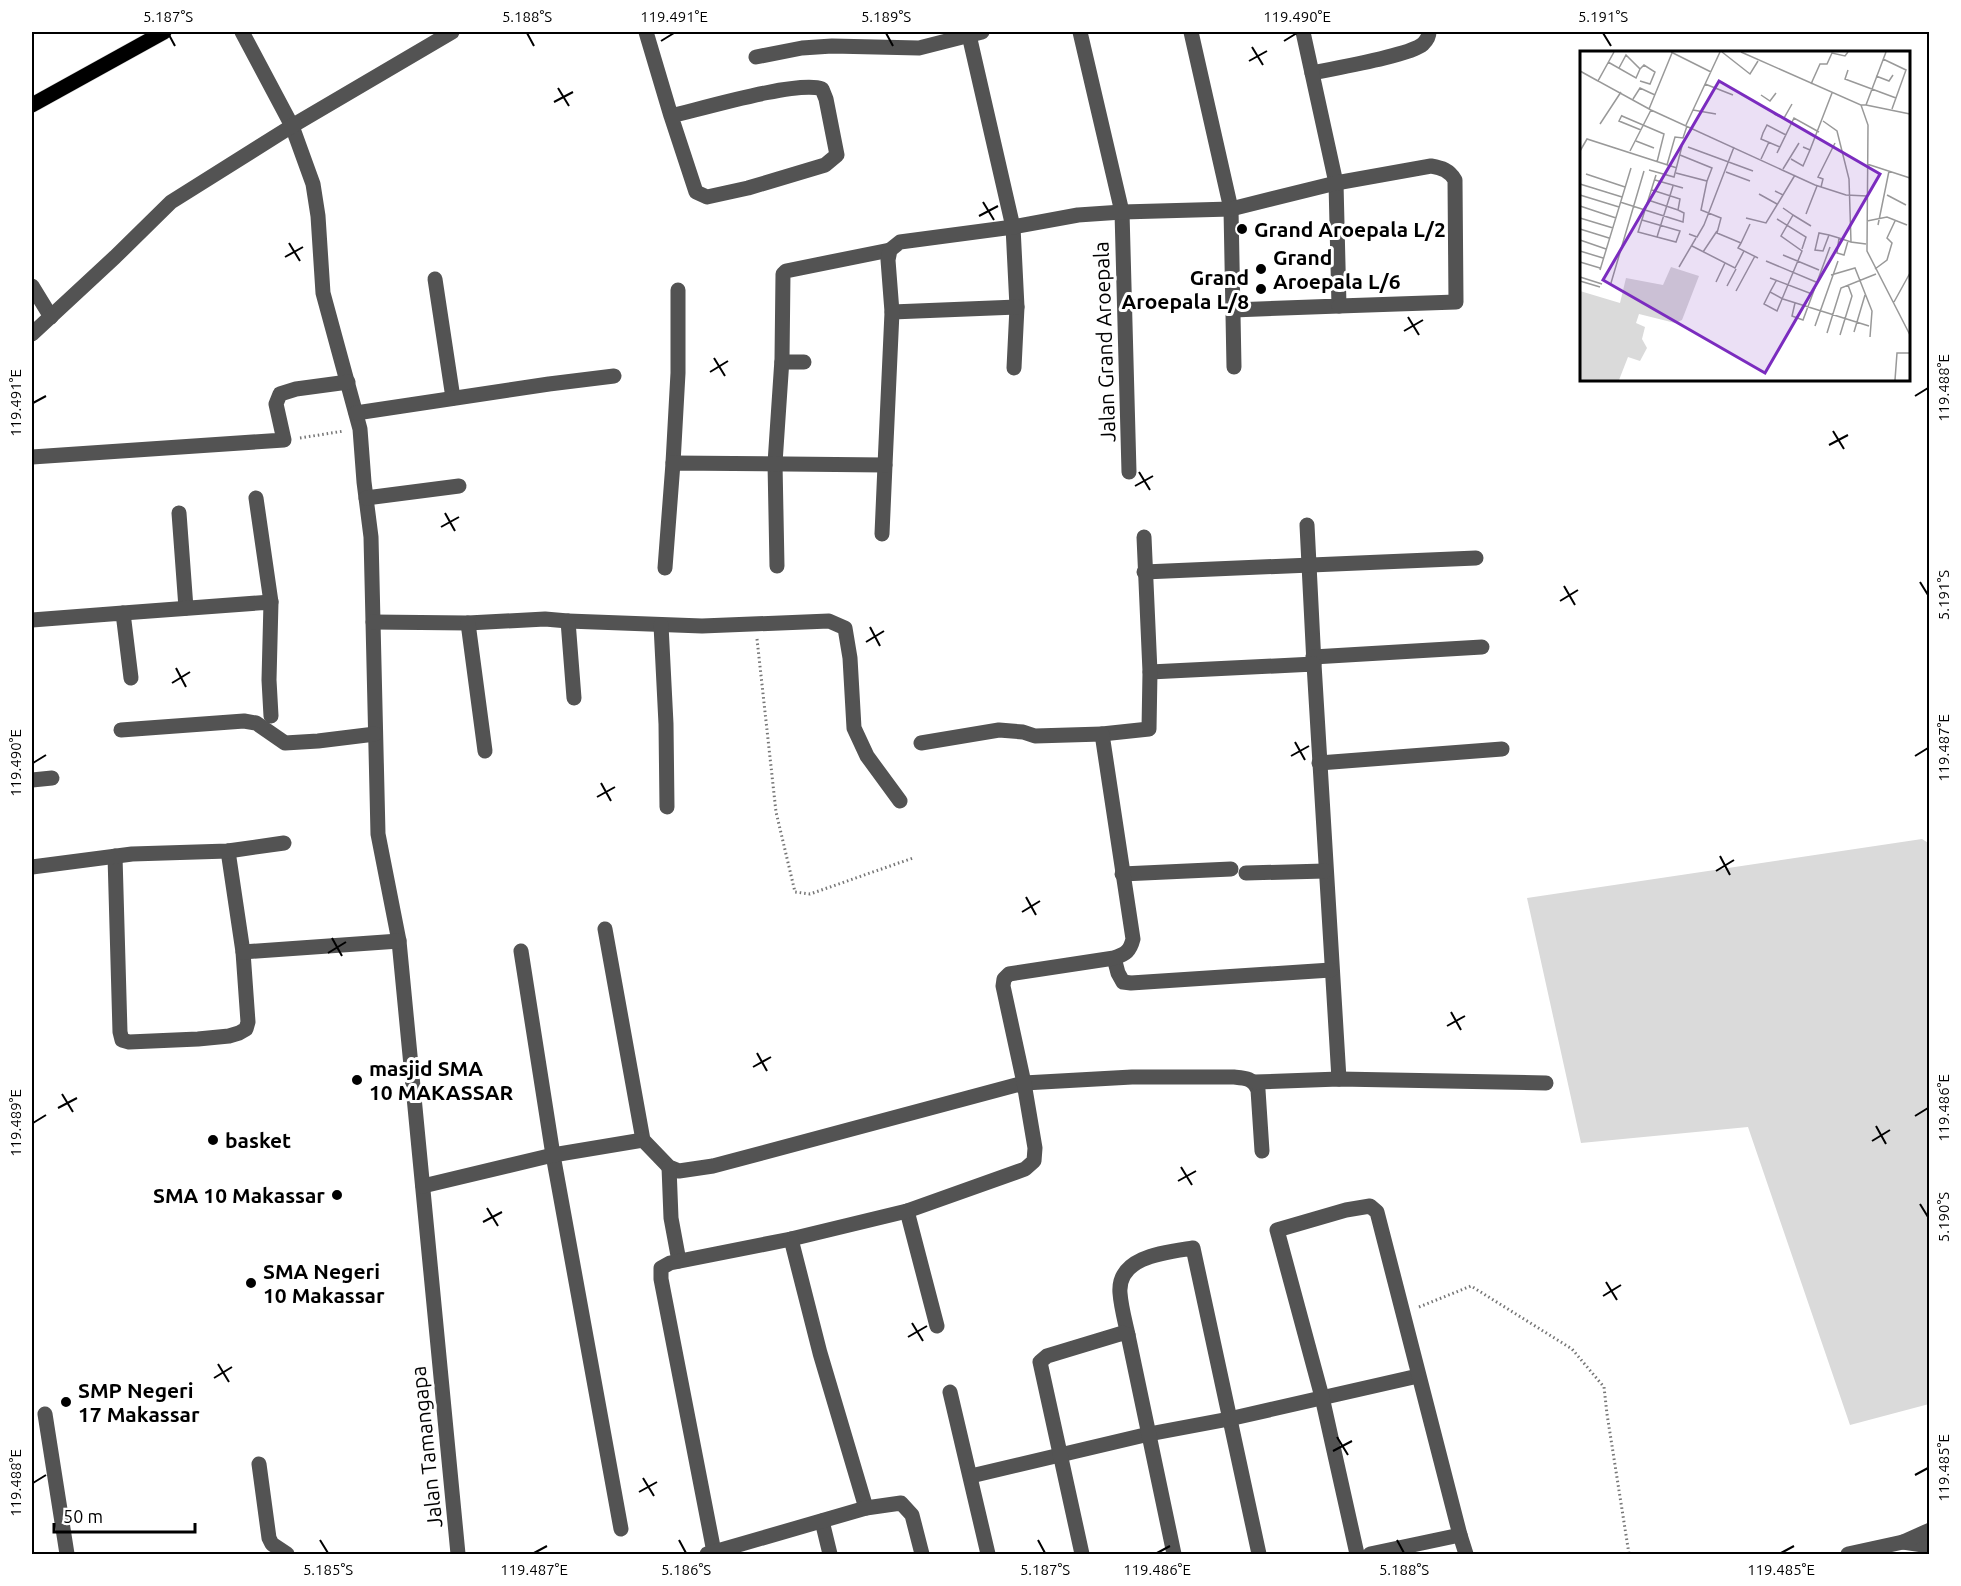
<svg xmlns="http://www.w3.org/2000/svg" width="1961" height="1586" viewBox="0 0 1961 1586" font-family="Ubuntu,sans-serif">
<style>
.green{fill:#dadada}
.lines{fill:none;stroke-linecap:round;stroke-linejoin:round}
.major-casing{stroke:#dbdbdb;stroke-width:16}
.path{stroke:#757575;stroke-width:3;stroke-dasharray:1.5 3;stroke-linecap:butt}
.minor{stroke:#535353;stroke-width:15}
.major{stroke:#000;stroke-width:15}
.ticks{fill:none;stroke:#000;stroke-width:2}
.poi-dot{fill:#000;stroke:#fff;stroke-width:2}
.labels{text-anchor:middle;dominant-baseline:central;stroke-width:6;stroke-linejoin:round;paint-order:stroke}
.poi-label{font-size:21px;font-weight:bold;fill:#000;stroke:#fff;text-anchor:start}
.street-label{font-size:21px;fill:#000;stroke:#fff}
.inset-road{fill:none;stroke:#999;stroke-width:1.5}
.view{fill:#7b2cbf;fill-opacity:0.15;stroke:#7b2cbf;stroke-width:3}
.inset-edge{fill:none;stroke:#000;stroke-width:3}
.neatline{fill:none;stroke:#000;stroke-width:2}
.ticks-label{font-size:15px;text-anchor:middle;fill:#000}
</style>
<rect width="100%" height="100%" fill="#fff"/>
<!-- green -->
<path class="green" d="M1922 839 1930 844 1929 1404 1850 1425 1748 1127 1581 1143 1527 898Z"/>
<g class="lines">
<!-- major casing -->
<g class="major-casing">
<path id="major" d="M32 105 164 32"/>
</g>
<!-- path -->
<g class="path">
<path d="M300 438 344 431"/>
<path d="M757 639 776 812 795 892 810 894 913 858"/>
<path d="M1419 1307 1471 1286 1572 1349 1604 1387 1607 1414 1629 1554"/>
</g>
<!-- minor -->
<g class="minor">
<path d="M242 32 292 126 313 184 318 216 323 293 360 429 364 482 371 537 378 834 399 941 458 1554"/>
<path d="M646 32 671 116 696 192 707 197 748 188 825 165 837 155 826 99 822 89C798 80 701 109 671 116"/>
<path d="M1080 32 1122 212 1129 472"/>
<path d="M1191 32 1231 209 1234 367"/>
<path d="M969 35 1013 227 1017 307 1014 368"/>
<path d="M756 57 802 48 832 46 919 48 982 32"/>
<path d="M1312 73C1335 68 1409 56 1423 44 1427 40 1429 37 1429 32"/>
<path d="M435 279 453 398"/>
<path d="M32 286 51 317"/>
<path d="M1233 310 1339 306 1336 183 1303 32"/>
<path d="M892 312 1017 307"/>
<path d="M32 334 115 257 171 202 292 126 452 32"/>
<path d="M782 362H804"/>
<path d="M356 413 549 384 614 376"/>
<path d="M32 457 284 440 276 404 280 394 296 389 348 382"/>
<path d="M673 463 678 373V290"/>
<path d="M256 498 271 602"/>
<path d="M366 498 459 486"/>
<path d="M179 513 186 608"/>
<path d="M1307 525 1314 664"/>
<path d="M882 534 885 465"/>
<path d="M777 566 775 463 782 359 783 274 786 271 890 250"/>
<path d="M665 568 673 463 885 465 892 312 888 260 890 250 900 242 1013 227 1078 215 1122 212 1231 209 1336 183 1431 166C1442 168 1449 170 1455 180L1456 302 1339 306"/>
<path d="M1144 572 1476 558"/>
<path d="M123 613 271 602 269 680 271 716"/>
<path d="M32 620 123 613 131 678"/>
<path d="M568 621 702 626 829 621 845 628 850 658 854 728 867 756 900 801"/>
<path d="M373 622 468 623 545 619 568 621 574 698"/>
<path d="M468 623 485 751"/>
<path d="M661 625 666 724 667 807"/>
<path d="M1313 657 1482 647"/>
<path d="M1150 672 1314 664 1339 1079"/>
<path d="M121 730 244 721 256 723 285 743 318 741 375 734"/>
<path d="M1102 734 1149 729 1150 672 1144 537"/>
<path d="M1319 763 1502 749"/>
<path d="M32 780 52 778"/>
<path d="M115 856 120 1032 122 1040 129 1042 198 1039 229 1036 239 1033 246 1029 248 1022 243 952 228 851"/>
<path d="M32 867 132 854 228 851 284 843"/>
<path d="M1246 873 1325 871"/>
<path d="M1122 874 1231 869"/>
<path d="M605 929 643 1140 669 1167 679 1171 713 1166 1024 1083 1132 1077H1234C1245 1078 1253 1078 1258 1090L1262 1151"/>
<path d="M521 951 553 1155 621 1529"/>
<path d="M243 952 399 941"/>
<path d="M1114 958 1118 973 1123 982 1131 983 1331 970"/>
<path d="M1255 1082 1339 1079 1546 1083"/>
<path d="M669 1167 671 1218 679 1261"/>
<path d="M423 1186 553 1155 643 1140"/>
<path d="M907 1211 937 1326"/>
<path d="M791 1239 907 1211 1025 1169 1034 1161 1035 1148 1024 1083 1003 986 1004 979 1009 974 1114 958C1126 954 1130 951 1133 939L1102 734 1035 736 1023 732 999 730 921 743"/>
<path d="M1128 1335C1125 1321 1121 1307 1120 1293 1117 1256 1167 1252 1193 1248L1259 1554"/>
<path d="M950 1392 988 1554"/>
<path d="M45 1414 67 1554"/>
<path d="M259 1464 269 1538 272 1544 287 1554"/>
<path d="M971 1476 1149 1434 1229 1419 1418 1376"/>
<path d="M822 1521 830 1554"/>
<path d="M1460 1535 1466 1554"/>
<path d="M1903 1542 1930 1546"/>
<path d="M714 1552 661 1279V1268L670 1263 791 1239 820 1353 866 1508"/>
<path d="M707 1554 866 1508 901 1503 912 1515 922 1554"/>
<path d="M1082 1554 1040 1362 1047 1356 1123 1333 1128 1335 1174 1554"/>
<path d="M1357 1554 1322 1397 1277 1230 1346 1210 1370 1206 1377 1212 1460 1535 1370 1554"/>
<path d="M1848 1554 1903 1542 1930 1530"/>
</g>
<!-- major -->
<use href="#major" class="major"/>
</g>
<!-- ticks -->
<path class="ticks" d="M168 33 175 46M527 33 534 46M886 33 893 46M1603 33 1611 46M661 41 674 33M1284 41 1297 33M1252 47 1263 65M1249 61 1267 51M558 88 569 106M554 102 573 92M983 202 994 220M979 216 998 206M289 243 300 261M285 257 303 247M1408 317 1419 335M1404 331 1423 320M714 358 725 376M710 372 728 361M1915 396 1928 388M33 403 46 396M1833 431 1844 449M1829 445 1848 435M1139 472 1150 490M1135 486 1153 476M445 513 455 531M441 527 459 517M1920 582 1928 595M1564 586 1575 605M1560 601 1578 590M870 627 880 646M866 642 884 631M176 668 186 687M172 683 190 672M1295 742 1305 760M1291 756 1309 746M1915 756 1928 748M33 763 46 755M601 783 611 801M597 797 615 787M1720 856 1730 875M1716 871 1734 860M1026 897 1036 915M1022 912 1040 901M332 938 342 956M328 953 346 942M1451 1012 1461 1030M1447 1026 1465 1016M757 1053 767 1071M753 1067 771 1057M62 1094 73 1112M58 1108 77 1098M1915 1116 1928 1108M33 1123 46 1115M1876 1126 1886 1144M1872 1141 1890 1130M1181 1167 1192 1185M1178 1181 1196 1171M1920 1204 1928 1217M487 1208 498 1226M483 1222 502 1212M1606 1282 1617 1300M1603 1296 1621 1285M912 1323 923 1341M908 1337 927 1326M218 1364 229 1382M214 1378 232 1367M1337 1437 1348 1455M1333 1451 1352 1441M1915 1475 1928 1468M643 1478 654 1496M33 1483 46 1475M639 1492 657 1482M320 1540 328 1553M679 1540 686 1553M1038 1540 1045 1553M1397 1540 1404 1553M534 1553 547 1546M1157 1553 1170 1546M1781 1553 1794 1546"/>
<!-- markers -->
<g class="poi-dot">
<circle cx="1242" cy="229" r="6"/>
<circle cx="1261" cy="269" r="6"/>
<circle cx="1261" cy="289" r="6"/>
<circle cx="357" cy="1080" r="6"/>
<circle cx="213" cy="1140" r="6"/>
<circle cx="337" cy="1195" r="6"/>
<circle cx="251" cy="1283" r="6"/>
<circle cx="66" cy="1402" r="6"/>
</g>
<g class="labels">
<!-- poi labels -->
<g class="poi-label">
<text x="1254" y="229">Grand Aroepala L/2</text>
<text x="1273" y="257">Grand<tspan x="1273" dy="24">Aroepala L/6</tspan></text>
<text x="1249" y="277" text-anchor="end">Grand<tspan x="1249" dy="24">Aroepala L/8</tspan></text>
<text x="369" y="1068">masjid SMA<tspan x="369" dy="24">10 MAKASSAR</tspan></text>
<text x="225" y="1140">basket</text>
<text x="325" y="1195" text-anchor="end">SMA 10 Makassar</text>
<text x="263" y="1271">SMA Negeri<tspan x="263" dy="24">10 Makassar</tspan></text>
<text x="78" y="1390">SMP Negeri<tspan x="78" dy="24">17 Makassar</tspan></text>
</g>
<!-- street labels -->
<g class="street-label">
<text transform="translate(1104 342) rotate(-92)">Jalan Grand Aroepala</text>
<text transform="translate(426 1447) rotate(-96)">Jalan Tamangapa</text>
</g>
</g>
<!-- overview -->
<g transform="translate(1580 51)">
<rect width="330" height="330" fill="#fff"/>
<path d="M91 216 119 225 102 269 95 272 59 263 56 272 65 276 62 288 67 297 60 310 48 306 39 329H0V240L40 252 46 227 83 234Z" fill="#dadada"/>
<path class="inset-road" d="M34 1 18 30 71 59 235 134 266 144 287 145M91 1 131 21M142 1 170 23 178 10M161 1 281 54 288 74 287 200 330 284M303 8 326 19 312 58M28 11 56 27 60 18 46 4 39 17M60 18 64 14 75 21 70 33 60 30M268 19 265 28 316 47M0 20 18 30M296 25 309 30 313 24M125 33 153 44M231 33 240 13H247L252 2 265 5 268 1M181 44 190 50 196 42M53 48 60 37 75 44M281 54H286L306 1M286 54 330 63M69 58 92 2M113 59 136 63M194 63 204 67 212 53M42 64 39 70 61 79M42 65 84 83 77 111M243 70 257 80 269 128 271 191 286 193M20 73 41 41M106 74 140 1M56 90 74 97M108 96 173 120M200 96 181 88 183 82 187 74 206 84M223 96 230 99 252 42M0 100 7 88 97 117M50 100 71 59M197 102 214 67 239 81M181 108 189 91M211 108 223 115 230 99M287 113 330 127M87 114 95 86 103 87 107 75M203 118 219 92M69 119 94 126 102 95M146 121 170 130M96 122 127 130 132 117 100 104M6 123 45 136M75 129 103 137M127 130 121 159 141 167 137 182 161 192 170 173M0 133 42 146M241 136 243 128 238 126 255 92M195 140 203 144 215 124M179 143 197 153M0 144 39 156M307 144 326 154M68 149 98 159 100 148 72 139M40 151 65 159 76 124M0 155 36 167M226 163 237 135M213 164 231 175M0 167 33 177M166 167 186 172 203 144M197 168 226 186 222 198M62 169 100 180 96 191 58 181 59 178 65 159 103 171 104 162 98 159M287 170 307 166 327 174M298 174 309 120M0 178 29 187M109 183 117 186 124 174 154 96M249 184 243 200 235 199 239 182 249 184 259 187 271 191M77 186 93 135M259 187 257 202 264 204 268 190M0 189 26 198M161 192 158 197 178 207M112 195 155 217 164 200M0 200 23 207M123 201 137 180M203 204 239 219M186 210 236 231M0 211 20 217M99 216 116 187M295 218 307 209 312 192 307 187 315 170M20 219 51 117M251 224 275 217 292 260 290 286M0 226 22 233M190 227 232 243M0 230 20 236M196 230 190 241 203 248 289 275M136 231 145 212M31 232 64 120M147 235 156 218M156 240 175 205M190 241 184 253 197 260 222 200 201 185 213 164 203 157M314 251 330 222M215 252 212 265 223 269 250 196M235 275 258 210M274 281 285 244M247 282 261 237 296 223M260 284 272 245 268 234M315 329 317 302H330"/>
<path class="view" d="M139 30 300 123 185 322 23 229Z"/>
<rect width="330" height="330" class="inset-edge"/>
</g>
<!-- border -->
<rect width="1961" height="1586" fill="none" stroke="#ffffff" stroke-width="66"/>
<!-- scale -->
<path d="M54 1523v9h141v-9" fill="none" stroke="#000000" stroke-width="3"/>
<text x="63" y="1523" font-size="18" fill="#000000" stroke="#ffffff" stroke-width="4.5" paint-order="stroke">50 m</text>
<rect x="33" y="33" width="1895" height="1520" class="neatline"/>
<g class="ticks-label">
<text x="168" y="22">5.187°S</text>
<text x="527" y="22">5.188°S</text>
<text x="674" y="22">119.491°E</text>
<text x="886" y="22">5.189°S</text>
<text x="1297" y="22">119.490°E</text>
<text x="1603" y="22">5.191°S</text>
<text transform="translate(1944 388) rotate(-90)" y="5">119.488°E</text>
<text transform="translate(16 403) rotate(-90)" y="5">119.491°E</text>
<text transform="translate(1944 595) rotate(-90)" y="5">5.191°S</text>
<text transform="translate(1944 748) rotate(-90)" y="5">119.487°E</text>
<text transform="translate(16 763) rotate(-90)" y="5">119.490°E</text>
<text transform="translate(1944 1108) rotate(-90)" y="5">119.486°E</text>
<text transform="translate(16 1123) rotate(-90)" y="5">119.489°E</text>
<text transform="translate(1944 1217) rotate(-90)" y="5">5.190°S</text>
<text transform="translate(1944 1468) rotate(-90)" y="5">119.485°E</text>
<text transform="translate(16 1483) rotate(-90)" y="5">119.488°E</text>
<text x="328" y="1575">5.185°S</text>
<text x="534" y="1575">119.487°E</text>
<text x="686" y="1575">5.186°S</text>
<text x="1045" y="1575">5.187°S</text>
<text x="1157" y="1575">119.486°E</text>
<text x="1404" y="1575">5.188°S</text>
<text x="1781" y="1575">119.485°E</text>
</g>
</svg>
